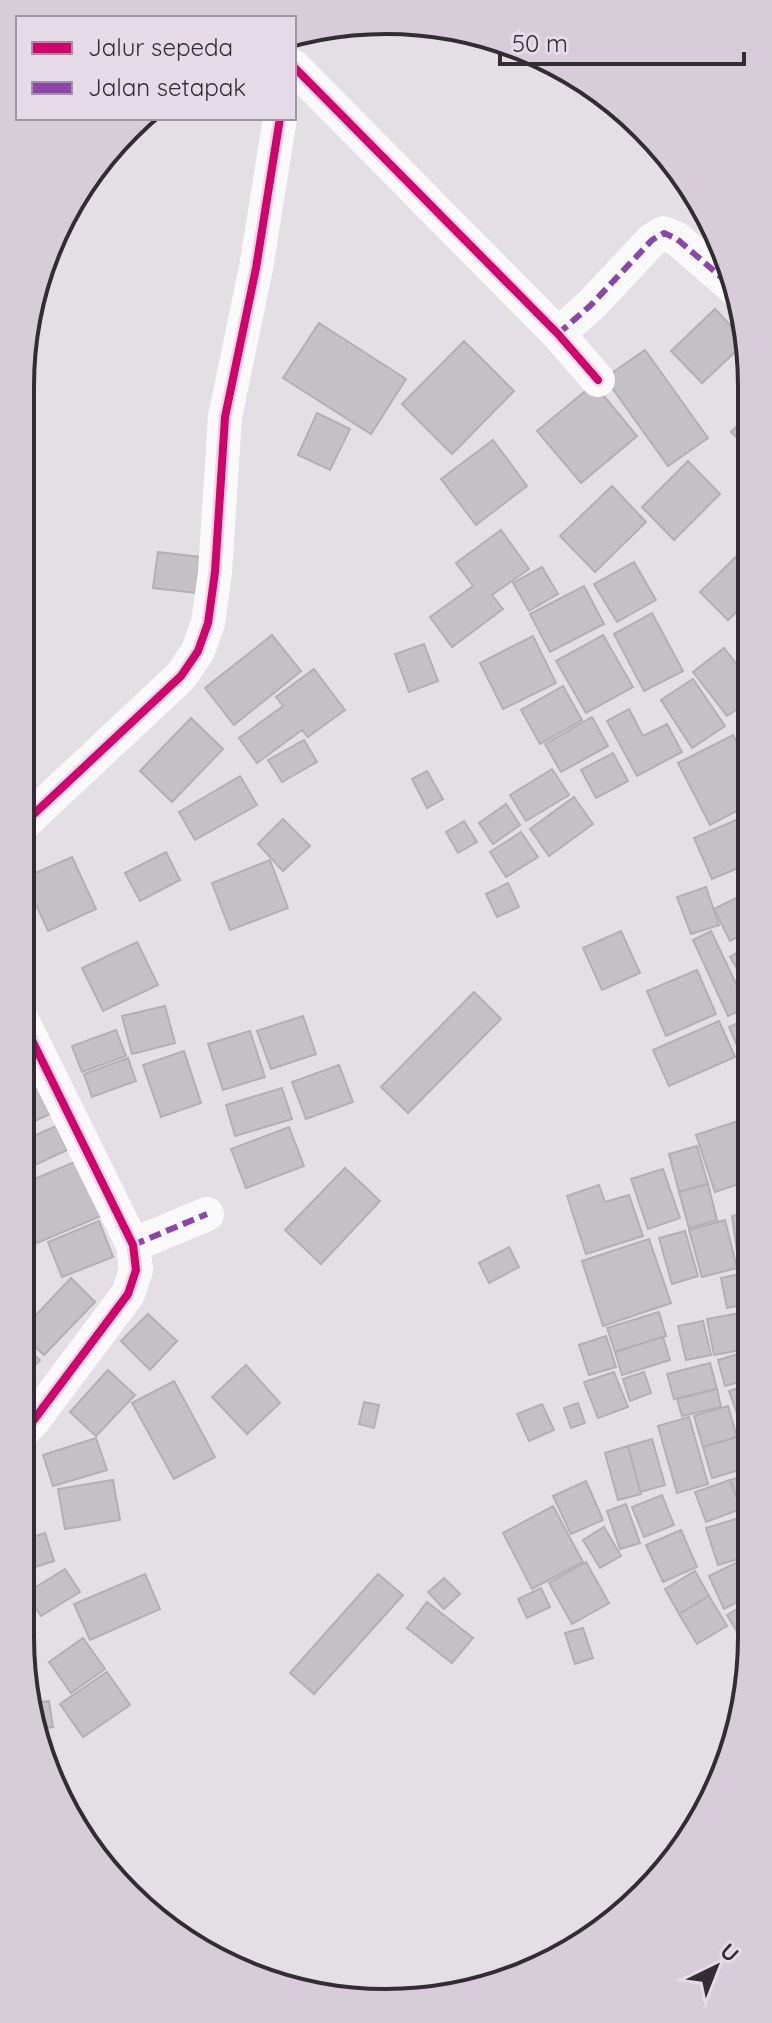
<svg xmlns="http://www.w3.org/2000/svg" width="772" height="2023" viewBox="0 0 772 2023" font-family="Quicksand,sans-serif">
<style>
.building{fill:#c5c0c6;stroke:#b3afb4;stroke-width:2}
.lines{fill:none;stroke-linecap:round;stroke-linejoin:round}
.minor{stroke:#fbfafb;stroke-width:34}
.quiet{stroke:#8e44ad;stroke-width:6;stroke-dasharray:12 6;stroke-linecap:butt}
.cycleway-casing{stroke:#e5dbe8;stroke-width:13}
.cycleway{stroke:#d6006c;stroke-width:8}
.rim{fill:none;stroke:#312d32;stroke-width:4}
</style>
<rect width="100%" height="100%" fill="#e4dee5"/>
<!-- building -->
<g class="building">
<path d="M715 309 746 342 702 383 671 351Z"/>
<path d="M319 323 406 379 371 434 283 378Z"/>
<path d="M464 341 514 391 452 454 402 404Z"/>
<path d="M645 350 708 438 668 466 605 378Z"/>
<path d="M594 384 637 436 581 483 537 431Z"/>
<path d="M317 413 350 429 330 470 298 455Z"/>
<path d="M749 414V449L731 432Z"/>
<path d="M493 440 527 486 476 525 441 479Z"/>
<path d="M688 461 720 494 674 540 642 507Z"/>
<path d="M612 486 646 522 595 572 560 536Z"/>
<path d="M501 530 529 569 492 595 503 609 452 647 430 617 473 586 456 563Z"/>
<path d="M749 544V600L728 620 700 592Z"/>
<path d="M158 552 200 557 196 593 153 588Z"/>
<path d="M634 562 656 600 617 622 594 584Z"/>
<path d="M542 567 558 594 529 611 513 583Z"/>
<path d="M584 586 604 624 550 652 530 614Z"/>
<path d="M652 613 683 671 644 691 614 634Z"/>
<path d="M272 635 301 671 234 725 205 688Z"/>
<path d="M603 635 633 687 586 713 556 661Z"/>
<path d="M533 636 556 683 503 709 480 663Z"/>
<path d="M424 644 438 681 409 692 395 654Z"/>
<path d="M724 648 750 681V700L727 716 693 672Z"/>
<path d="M314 669 345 710 308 737 302 730 257 763 239 738 283 706 276 697Z"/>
<path d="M693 679 725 726 692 748 661 700Z"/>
<path d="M563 686 582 720 540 744 521 710Z"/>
<path d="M629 709 643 736 667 724 682 752 637 776 607 721Z"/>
<path d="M592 717 608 746 561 772 545 744Z"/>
<path d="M191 718 223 749 172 802 140 771Z"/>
<path d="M733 735 750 767V804L710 825 678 763Z"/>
<path d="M304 740 317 762 282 782 268 760Z"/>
<path d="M613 753 628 781 596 798 581 770Z"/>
<path d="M552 769 569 795 526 821 510 795Z"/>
<path d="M427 771 443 799 427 808 412 779Z"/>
<path d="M240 776 257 805 195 840 179 812Z"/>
<path d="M574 797 593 824 549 856 530 829Z"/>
<path d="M506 804 520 825 493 844 479 823Z"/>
<path d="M750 814V863L712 879 694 838Z"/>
<path d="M283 819 310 846 283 871 258 844Z"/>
<path d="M464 821 477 842 458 853 446 832Z"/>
<path d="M521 832 538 857 506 877 490 852Z"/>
<path d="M166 852 180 880 140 901 125 873Z"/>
<path d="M72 857 96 909 48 931 24 878Z"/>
<path d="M270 860 288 908 230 930 212 883Z"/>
<path d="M508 883 519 907 497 917 486 894Z"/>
<path d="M706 887 719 925 691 934 677 897Z"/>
<path d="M750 891V931L730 941 714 909Z"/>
<path d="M621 931 640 973 602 990 583 948Z"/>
<path d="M711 931 747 1007 728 1016 693 940Z"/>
<path d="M137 942 158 985 103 1011 82 968Z"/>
<path d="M750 944V990L730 957Z"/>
<path d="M697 970 716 1014 666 1036 647 991Z"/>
<path d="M474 992 501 1019 408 1113 381 1087Z"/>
<path d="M165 1006 175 1043 132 1054 122 1016Z"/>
<path d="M303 1016 316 1054 271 1069 257 1031Z"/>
<path d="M750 1018 751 1054 742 1057 729 1027Z"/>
<path d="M719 1021 735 1057 669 1086 653 1050Z"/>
<path d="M116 1030 126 1056 82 1072 72 1046Z"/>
<path d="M250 1031 265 1077 223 1090 208 1044Z"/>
<path d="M184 1051 201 1103 161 1117 143 1065Z"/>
<path d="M128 1058 136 1081 92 1097 84 1074Z"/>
<path d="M339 1065 353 1102 306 1119 292 1082Z"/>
<path d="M34 1079 50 1114 20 1128V1085Z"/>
<path d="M282 1088 292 1119 235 1136 226 1105Z"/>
<path d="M744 1119 751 1138V1180L715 1192 696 1135Z"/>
<path d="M56 1126 67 1150 20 1172V1142Z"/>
<path d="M289 1127 304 1166 246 1188 231 1149Z"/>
<path d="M697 1146 708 1184 679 1192 669 1154Z"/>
<path d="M77 1161 101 1216 37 1243 20 1203V1185Z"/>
<path d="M345 1168 380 1201 321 1264 285 1230Z"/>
<path d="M663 1169 680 1218 648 1229 631 1179Z"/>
<path d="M708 1184 717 1220 689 1228 679 1192Z"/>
<path d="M599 1185 605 1202 629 1195 643 1236 586 1254 567 1196Z"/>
<path d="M751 1213V1249L737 1251 732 1216Z"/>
<path d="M725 1220 737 1268 702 1277 689 1230Z"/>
<path d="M99 1221 113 1257 62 1277 48 1242Z"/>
<path d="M685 1231 698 1276 672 1284 659 1238Z"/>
<path d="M649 1239 671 1303 603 1326 582 1261Z"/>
<path d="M509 1247 519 1267 489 1283 479 1263Z"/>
<path d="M751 1255V1293L750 1294 742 1257Z"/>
<path d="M740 1274 746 1304 727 1308 721 1278Z"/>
<path d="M71 1278 95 1302 44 1355 20 1332Z"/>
<path d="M751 1311V1348L714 1355 707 1319Z"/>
<path d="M659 1312 666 1336 615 1352 607 1328Z"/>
<path d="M148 1314 177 1341 150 1370 121 1341Z"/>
<path d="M703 1321 711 1355 686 1360 678 1326Z"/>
<path d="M606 1336 616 1367 589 1375 579 1345Z"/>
<path d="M663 1337 670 1360 622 1375 615 1352Z"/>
<path d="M20 1342 40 1360 20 1382Z"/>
<path d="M738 1354 746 1380 725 1386 718 1360Z"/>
<path d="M710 1363 717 1389 674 1399 667 1374Z"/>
<path d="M246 1365 280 1403 247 1434 212 1397Z"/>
<path d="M108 1370 135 1395 96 1436 70 1412Z"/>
<path d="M614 1372 628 1407 598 1418 584 1382Z"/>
<path d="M644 1372 651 1393 630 1401 623 1379Z"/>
<path d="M174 1381 215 1457 174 1479 132 1403Z"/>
<path d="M751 1384V1431L744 1433 729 1391Z"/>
<path d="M717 1389 721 1407 682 1416 677 1399Z"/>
<path d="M364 1402 379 1405 374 1428 359 1424Z"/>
<path d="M578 1403 585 1423 571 1428 564 1408Z"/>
<path d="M542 1404 554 1430 529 1441 517 1414Z"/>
<path d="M728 1406 737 1437 703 1447 694 1416Z"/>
<path d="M689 1417 708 1484 677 1493 658 1426Z"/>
<path d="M737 1437 746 1468 712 1478 703 1447Z"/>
<path d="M96 1438 107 1470 53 1486 43 1455Z"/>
<path d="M652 1439 665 1485 640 1492 628 1446Z"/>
<path d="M628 1446 641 1494 618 1500 605 1453Z"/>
<path d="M751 1473 752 1509 742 1512 730 1480Z"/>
<path d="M113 1480 120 1520 65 1529 58 1489Z"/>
<path d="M730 1480 741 1509 706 1522 695 1492Z"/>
<path d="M586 1481 603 1520 571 1534 553 1496Z"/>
<path d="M662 1495 674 1525 644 1537 632 1507Z"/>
<path d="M626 1504 640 1543 620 1549 607 1511Z"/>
<path d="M553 1506 583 1562 532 1589 503 1533Z"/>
<path d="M752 1514V1555L718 1565 706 1528Z"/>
<path d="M604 1527 621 1556 600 1568 583 1540Z"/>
<path d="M681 1530 697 1567 663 1582 646 1545Z"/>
<path d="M45 1533 54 1561 20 1572V1541Z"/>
<path d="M742 1560 752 1581V1595L724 1609 709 1576Z"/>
<path d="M586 1562 609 1603 572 1624 549 1583Z"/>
<path d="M65 1569 80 1592 41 1616 26 1593Z"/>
<path d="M695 1571 709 1596 679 1614 665 1589Z"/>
<path d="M145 1574 160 1609 90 1640 74 1604Z"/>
<path d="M378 1574 403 1595 314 1694 290 1673Z"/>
<path d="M444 1578 460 1594 444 1609 428 1592Z"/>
<path d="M541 1588 550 1607 527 1618 518 1599Z"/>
<path d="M709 1596 727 1626 697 1644 679 1614Z"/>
<path d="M752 1600V1637L750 1653 727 1615Z"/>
<path d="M427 1602 473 1638 452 1663 407 1628Z"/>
<path d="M583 1628 593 1658 575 1664 565 1633Z"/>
<path d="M83 1638 105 1669 71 1693 49 1662Z"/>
<path d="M107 1672 130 1705 83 1737 60 1704Z"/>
<path d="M49 1701 53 1727 35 1729 31 1704Z"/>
</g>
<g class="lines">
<!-- minor -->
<g class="minor">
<path d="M294 67 558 334 598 380"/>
<path d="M558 334 591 305 652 240 664 233 677 239 734 288"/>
<path d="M20 827 181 676 198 651 208 623 215 572 225 417 256 268 280 118"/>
<path d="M20 1016 133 1245 136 1270 128 1294 33 1421 20 1434"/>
<path d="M133 1245 207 1214"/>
</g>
<!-- quiet -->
<g class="quiet">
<path d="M558 334 591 305 652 240 664 233 677 239 734 288"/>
<path d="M133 1245 207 1214"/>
</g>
<!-- cycleway casing -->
<g class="cycleway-casing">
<g id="cycleway">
<path d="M294 67 558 334 598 380"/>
<path d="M20 827 181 676 198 651 208 623 215 572 225 417 256 268 280 118"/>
<path d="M20 1016 133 1245 136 1270 128 1294 33 1421 20 1434"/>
</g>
</g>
<!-- cycleway -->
<use href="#cycleway" class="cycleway"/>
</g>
<!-- crop -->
<path d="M0 0H772V2023H0ZM386 34H386A352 352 0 0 1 738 386V1637A352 352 0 0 1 386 1989H386A352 352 0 0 1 34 1637V386A352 352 0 0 1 386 34Z" fill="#d7cdd9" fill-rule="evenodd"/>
<path class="rim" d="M386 34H386A352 352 0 0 1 738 386V1637A352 352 0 0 1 386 1989H386A352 352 0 0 1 34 1637V386A352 352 0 0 1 386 34Z"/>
<!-- legend -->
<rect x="16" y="16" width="280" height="104" fill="#e5dbe8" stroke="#9d959f" stroke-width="2"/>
<rect x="32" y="42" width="40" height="12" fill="#d6006c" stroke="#9d959f" stroke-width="2"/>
<text x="88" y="56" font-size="24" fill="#312d32">Jalur sepeda</text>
<rect x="32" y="82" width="40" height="12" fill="#8e44ad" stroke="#9d959f" stroke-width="2"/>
<text x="88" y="96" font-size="24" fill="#312d32">Jalan setapak</text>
<!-- north arrow -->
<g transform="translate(716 1967) rotate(43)" stroke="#e5dbe8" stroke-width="6" paint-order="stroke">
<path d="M0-6L14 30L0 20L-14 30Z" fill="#312d32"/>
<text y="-12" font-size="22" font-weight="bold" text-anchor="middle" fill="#312d32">U</text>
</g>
<!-- scale -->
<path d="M500 52v12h244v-12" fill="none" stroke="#312d32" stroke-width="4"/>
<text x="512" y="52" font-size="24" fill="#312d32" stroke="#e5dbe8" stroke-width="6" paint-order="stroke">50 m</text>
</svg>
